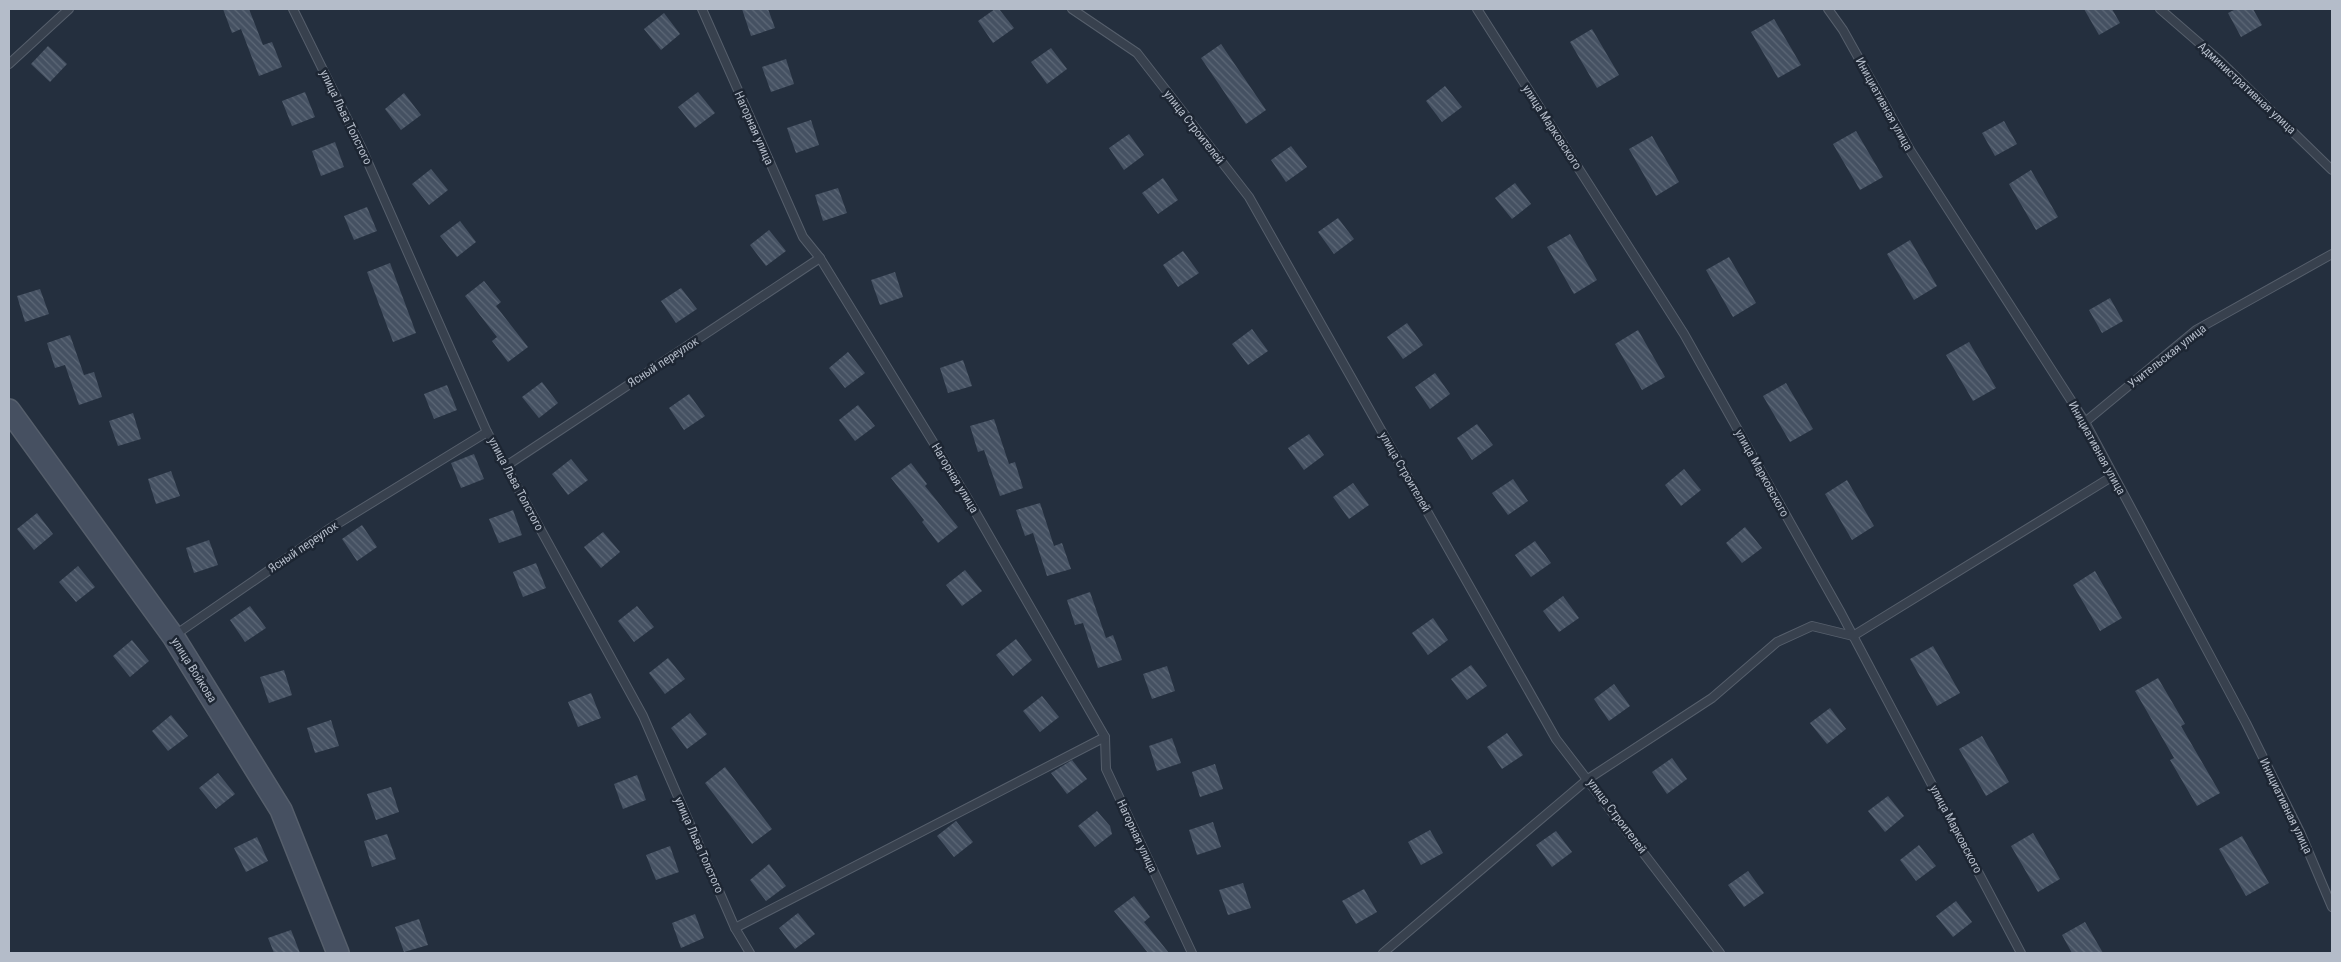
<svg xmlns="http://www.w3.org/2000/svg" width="2341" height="962" viewBox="0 0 2341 962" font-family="'Roboto Condensed',sans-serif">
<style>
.building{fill:url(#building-back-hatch)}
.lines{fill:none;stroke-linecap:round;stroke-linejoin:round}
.lane-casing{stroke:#565f6c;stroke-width:10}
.secondary-casing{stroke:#565f6c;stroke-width:24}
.lane{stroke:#38414e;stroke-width:8}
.secondary{stroke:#465061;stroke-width:21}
.labels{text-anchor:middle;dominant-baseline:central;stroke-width:5;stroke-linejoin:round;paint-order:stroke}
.street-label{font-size:12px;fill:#b4bcc9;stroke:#1d2633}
</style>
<defs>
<pattern id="building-back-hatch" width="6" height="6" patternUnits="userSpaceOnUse" patternTransform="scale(1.25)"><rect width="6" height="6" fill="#455162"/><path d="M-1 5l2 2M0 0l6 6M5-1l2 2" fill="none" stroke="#5d6877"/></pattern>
</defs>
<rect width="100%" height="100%" fill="#242f3e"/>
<!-- building -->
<g class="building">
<path d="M223 9H249L263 45 272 42 282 67 259 76 241 29 232 33Z"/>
<path d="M742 9H768L775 28 751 36Z"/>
<path d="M995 9H999L1014 28 993 43 978 21Z"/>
<path d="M2084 9H2112L2120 23 2099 35Z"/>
<path d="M2236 9H2253L2262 25 2241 37 2228 13Z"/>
<path d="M664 13 680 34 661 50 644 29Z"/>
<path d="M1774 19 1801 65 1778 78 1751 32Z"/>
<path d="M1592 29 1619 75 1597 88 1570 42Z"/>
<path d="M1221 44 1266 110 1246 124 1201 58Z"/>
<path d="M48 46 67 64 50 82 31 64Z"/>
<path d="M1051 48 1067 69 1047 84 1031 62Z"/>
<path d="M786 59 794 84 771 92 762 67Z"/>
<path d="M1445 86 1462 107 1442 122 1426 101Z"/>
<path d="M305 92 315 117 292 126 282 101Z"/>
<path d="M698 92 715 113 695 128 678 107Z"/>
<path d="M404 93 421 115 401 130 385 109Z"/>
<path d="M811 120 819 145 796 153 787 128Z"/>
<path d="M2004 121 2017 144 1995 156 1982 133Z"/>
<path d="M1856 131 1883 177 1860 190 1833 144Z"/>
<path d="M1129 134 1144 155 1124 170 1109 148Z"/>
<path d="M1652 136 1679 182 1656 196 1629 149Z"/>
<path d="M335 142 344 167 321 176 312 151Z"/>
<path d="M1291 146 1307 167 1286 182 1271 160Z"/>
<path d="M431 169 448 190 429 205 412 184Z"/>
<path d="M2031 170 2058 217 2036 230 2009 184Z"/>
<path d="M1163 178 1178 200 1158 214 1142 193Z"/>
<path d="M1515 183 1531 204 1512 219 1495 198Z"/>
<path d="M838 188 847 213 823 221 815 195Z"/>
<path d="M367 207 377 231 354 240 344 216Z"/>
<path d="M1338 218 1354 239 1334 254 1318 232Z"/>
<path d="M460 221 476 242 457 257 440 236Z"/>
<path d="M769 230 786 251 766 266 750 245Z"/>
<path d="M1570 234 1597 280 1574 294 1547 247Z"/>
<path d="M1910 240 1937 286 1914 300 1887 254Z"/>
<path d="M1183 251 1199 273 1178 287 1163 265Z"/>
<path d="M1729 257 1756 303 1733 317 1706 270Z"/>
<path d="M390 263 416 333 393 342 367 272Z"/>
<path d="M895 272 903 297 880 305 871 280Z"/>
<path d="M484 281 501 302 496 306 528 347 508 362 492 341 497 337 465 296Z"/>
<path d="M681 288 697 309 676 323 661 301Z"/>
<path d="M40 289 49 314 25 322 17 296Z"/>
<path d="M2110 298 2123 321 2102 333 2089 310Z"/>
<path d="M1407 323 1423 345 1403 359 1387 337Z"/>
<path d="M1252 329 1268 351 1248 365 1232 344Z"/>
<path d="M1638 330 1665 377 1642 390 1615 344Z"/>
<path d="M70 335 84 375 94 372 102 397 79 405 65 365 55 368 47 343Z"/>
<path d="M1969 342 1996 388 1973 401 1946 355Z"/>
<path d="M848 352 865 373 845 388 829 368Z"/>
<path d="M963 360 972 386 948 393 940 368Z"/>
<path d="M1435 373 1450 394 1430 409 1415 387Z"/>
<path d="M542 382 558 403 539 418 522 397Z"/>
<path d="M1786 383 1813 429 1790 442 1763 396Z"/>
<path d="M447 385 457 410 434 419 424 394Z"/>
<path d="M689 394 705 416 684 430 669 408Z"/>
<path d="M858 405 875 426 855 441 839 420Z"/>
<path d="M133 413 141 439 118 446 109 421Z"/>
<path d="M994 419 1009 464 1015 462 1023 488 1000 496 984 450 978 452 970 426Z"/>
<path d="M1477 424 1493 445 1472 460 1457 438Z"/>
<path d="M1309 434 1324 455 1304 470 1288 448Z"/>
<path d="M474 454 484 479 461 488 451 463Z"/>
<path d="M571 459 588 480 568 495 552 474Z"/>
<path d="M911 463 927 484 925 486 958 527 938 543 922 522 924 520 891 478Z"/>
<path d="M1684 469 1701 490 1681 506 1665 485Z"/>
<path d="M171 471 180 496 156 504 148 479Z"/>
<path d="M1513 479 1528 501 1508 515 1492 493Z"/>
<path d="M1847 480 1874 526 1852 540 1825 494Z"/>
<path d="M1353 483 1369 505 1349 519 1333 497Z"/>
<path d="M1040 503 1054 546 1062 543 1071 569 1047 576 1033 533 1025 536 1016 510Z"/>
<path d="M513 510 522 535 499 543 489 519Z"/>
<path d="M37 513 53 534 34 550 17 529Z"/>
<path d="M362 525 377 547 357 561 342 539Z"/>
<path d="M1745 527 1762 548 1742 563 1726 543Z"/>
<path d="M603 532 620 552 601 568 584 547Z"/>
<path d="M209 540 218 565 194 573 186 548Z"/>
<path d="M1535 541 1551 563 1531 577 1515 555Z"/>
<path d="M536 563 546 588 523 597 513 572Z"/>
<path d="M78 566 95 587 76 602 59 582Z"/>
<path d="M965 570 982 591 962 606 946 585Z"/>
<path d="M2095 571 2122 618 2100 631 2073 585Z"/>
<path d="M1090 592 1106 638 1113 635 1122 660 1098 668 1083 623 1075 625 1067 600Z"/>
<path d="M1563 596 1579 618 1559 632 1543 611Z"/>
<path d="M250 606 266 628 245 642 230 620Z"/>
<path d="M637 606 654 627 634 642 618 621Z"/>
<path d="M1433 618 1448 640 1428 655 1412 633Z"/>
<path d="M1016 639 1032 660 1013 676 996 655Z"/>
<path d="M132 640 149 661 130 677 113 656Z"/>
<path d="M1933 646 1960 693 1937 706 1910 659Z"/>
<path d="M668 658 685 679 665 694 649 673Z"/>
<path d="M1471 665 1487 686 1467 700 1451 679Z"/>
<path d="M1167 666 1175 691 1152 699 1143 674Z"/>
<path d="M284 670 292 695 269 703 260 677Z"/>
<path d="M2158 678 2185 724 2181 726 2220 793 2197 806 2170 760 2174 758 2135 691Z"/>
<path d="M1614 684 1630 706 1609 721 1594 699Z"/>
<path d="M591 693 601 718 578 727 568 702Z"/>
<path d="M1042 696 1059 717 1040 732 1023 711Z"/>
<path d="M1830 708 1846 729 1827 744 1810 723Z"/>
<path d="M690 713 707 734 687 749 671 728Z"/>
<path d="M171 715 188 736 168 751 152 731Z"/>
<path d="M331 720 339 746 315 753 307 728Z"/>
<path d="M1507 733 1523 755 1502 769 1487 747Z"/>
<path d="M1982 736 2009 782 1986 796 1959 749Z"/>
<path d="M1172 738 1181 763 1157 771 1149 746Z"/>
<path d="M1672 758 1687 779 1667 794 1652 772Z"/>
<path d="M1072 760 1087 779 1067 794 1051 773Z"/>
<path d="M1215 764 1223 789 1200 797 1192 772Z"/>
<path d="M725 767 772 829 752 844 705 783Z"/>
<path d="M218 773 235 794 216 809 199 788Z"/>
<path d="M637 775 646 800 623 809 614 784Z"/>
<path d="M391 787 399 812 376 820 367 794Z"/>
<path d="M1888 796 1904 816 1885 832 1868 811Z"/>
<path d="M1097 811 1110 826 1112 834 1095 847 1078 826Z"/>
<path d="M956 821 973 842 954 857 937 836Z"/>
<path d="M1213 822 1221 847 1197 855 1189 830Z"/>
<path d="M1430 830 1443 853 1421 865 1408 842Z"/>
<path d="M1556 831 1572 852 1552 867 1536 845Z"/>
<path d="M2033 833 2060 879 2038 892 2011 846Z"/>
<path d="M387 834 396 859 372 867 364 841Z"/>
<path d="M2242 836 2269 883 2246 896 2219 849Z"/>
<path d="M257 837 268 861 246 872 234 848Z"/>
<path d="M1919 845 1936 866 1916 881 1900 860Z"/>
<path d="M670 846 679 872 656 880 646 855Z"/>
<path d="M769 864 786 886 766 901 750 880Z"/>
<path d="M1748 871 1764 893 1744 907 1728 885Z"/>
<path d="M1243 883 1251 908 1228 915 1219 890Z"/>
<path d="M1364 889 1377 912 1356 924 1342 901Z"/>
<path d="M1134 896 1150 917 1144 922 1169 953H1148L1114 911Z"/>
<path d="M1956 901 1972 922 1953 937 1936 916Z"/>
<path d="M798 913 815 934 795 949 779 928Z"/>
<path d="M695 914 704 938 681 948 672 923Z"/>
<path d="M419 919 428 945 404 952 395 927Z"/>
<path d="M2085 922 2103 953H2072L2062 935Z"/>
<path d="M291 930 300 953H274L268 938Z"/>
</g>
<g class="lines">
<!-- lane casing -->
<g class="lane-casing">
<g id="lane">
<path d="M293 9 362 149 487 432 643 716 735 928 750 953"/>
<path d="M702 9 803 237 820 258 965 494 1105 737 1106 769 1192 953"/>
<path d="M1072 9 1137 53 1249 197 1556 739 1720 953"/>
<path d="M1477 9 1684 334 1841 613 2021 953"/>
<path d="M1828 9 1843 30 1910 150 2085 422 2246 723 2300 832 2332 907"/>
<path d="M2160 9 2220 61 2332 170"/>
<path d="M9 64 69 9"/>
<path d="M2085 422 2196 330 2332 254"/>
<path d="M506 466 820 258"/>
<path d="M175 635 329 529 487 432"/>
<path d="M735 928 1105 737"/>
<path d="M1383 953 1588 779 1712 698 1777 642 1812 626 1853 636 2113 476"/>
</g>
</g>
<!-- secondary casing -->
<g class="secondary-casing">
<path id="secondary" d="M9 410 173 636 281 810 338 953"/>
</g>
<!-- lane -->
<use href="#lane" class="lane"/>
<!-- secondary -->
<use href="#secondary" class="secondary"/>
</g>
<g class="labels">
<!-- street labels -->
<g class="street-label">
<text transform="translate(2247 88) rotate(43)">Административная улица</text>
<text transform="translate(1884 104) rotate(61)">Инициативная улица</text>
<text transform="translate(346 117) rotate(64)">улица Льва Толстого</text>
<text transform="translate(1194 127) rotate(52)">улица Строителей</text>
<text transform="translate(1552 127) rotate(57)">улица Марковского</text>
<text transform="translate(754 128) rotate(66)">Нагорная улица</text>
<text transform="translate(2167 356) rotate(-38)">Учительская улица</text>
<text transform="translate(663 362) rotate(-33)">Ясный переулок</text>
<text transform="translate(2097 448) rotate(61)">Инициативная улица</text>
<text transform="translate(1405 472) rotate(60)">улица Строителей</text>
<text transform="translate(1762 473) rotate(61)">улица Марковского</text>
<text transform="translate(955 478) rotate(59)">Нагорная улица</text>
<text transform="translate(516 484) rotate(62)">улица Льва Толстого</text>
<text transform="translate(303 547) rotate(-34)">Ясный переулок</text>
<text transform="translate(194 670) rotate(58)">улица Войкова</text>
<text transform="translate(2286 806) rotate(64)">Инициативная улица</text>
<text transform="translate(1617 816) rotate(53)">улица Строителей</text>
<text transform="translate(1956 829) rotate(62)">улица Марковского</text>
<text transform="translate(1137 836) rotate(65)">Нагорная улица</text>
<text transform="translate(699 845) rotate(66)">улица Льва Толстого</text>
</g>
</g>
<!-- border -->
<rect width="2341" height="962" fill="none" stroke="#b4bcc9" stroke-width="20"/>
</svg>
